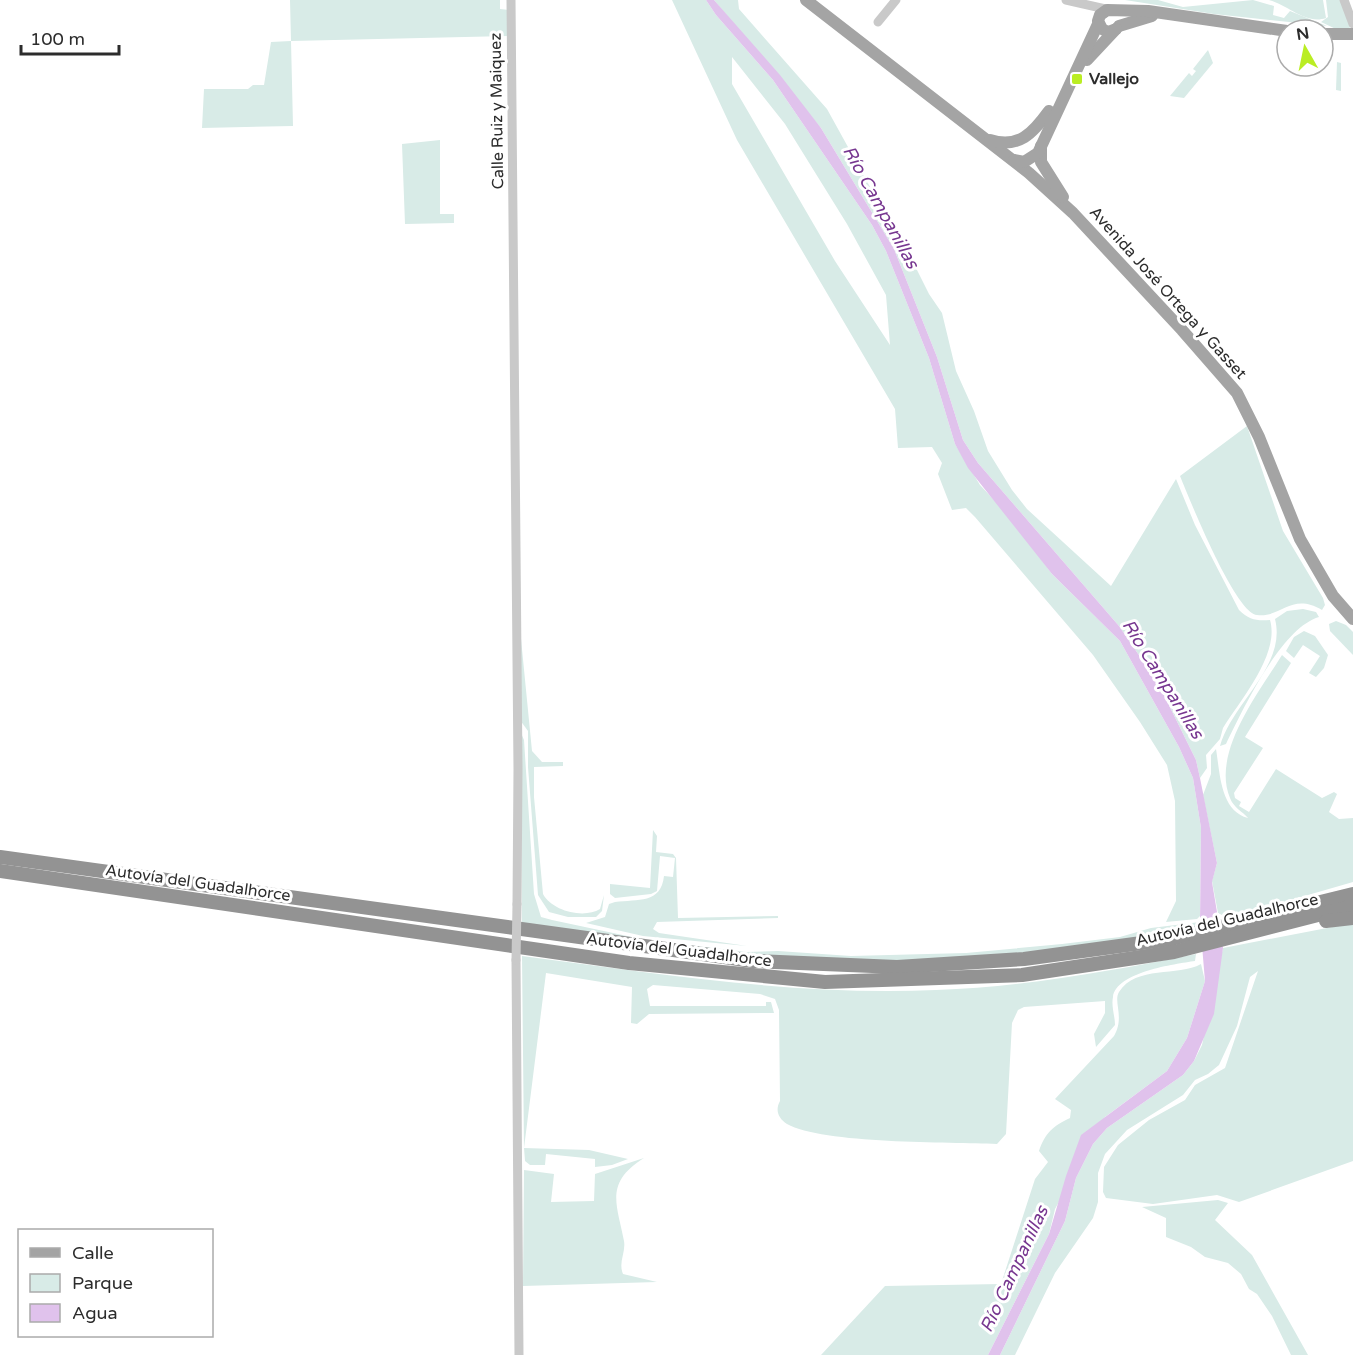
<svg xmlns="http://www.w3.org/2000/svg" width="1353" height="1355" viewBox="0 0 1353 1355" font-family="'Varela Round',sans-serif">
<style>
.green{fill:#d8ebe7;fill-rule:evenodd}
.water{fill:#e0c2ec}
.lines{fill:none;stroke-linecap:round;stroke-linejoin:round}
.minor{stroke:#c9c9c9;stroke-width:9}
.major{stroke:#a4a4a4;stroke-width:12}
.highway{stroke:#939393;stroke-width:14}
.minor-bridge{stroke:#c9c9c9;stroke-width:9}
.poi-dot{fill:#baed23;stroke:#fff;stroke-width:2}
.labels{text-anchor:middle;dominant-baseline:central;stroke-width:6;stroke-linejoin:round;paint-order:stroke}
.poi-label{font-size:16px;font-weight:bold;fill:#2c2c2c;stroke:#fff;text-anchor:start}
.street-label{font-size:16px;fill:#2c2c2c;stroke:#fff}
.water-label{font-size:18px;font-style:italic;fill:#773790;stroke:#fff}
</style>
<rect width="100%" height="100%" fill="#fff"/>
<!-- green -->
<g class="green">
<path d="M290 0H500V9L509 10 508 36 291 41 293 126 202 128 204 89H248L253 85H264L271 42 291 41Z"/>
<path d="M672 0H706L716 15 773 80 872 225 886 251 929 358 955 444 980 485 1008 515 1052 574 1120 641 1179 747 1193 778 1201 828 1200 916 1197 919 1166 922 1176 901 1175 801 1167 765 1140 722 1093 655 975 517 966 508 952 510 938 474 942 463 932 447 898 448 895 409 737 140ZM732 57 785 124 847 224 886 295 890 345 835 261 732 84Z"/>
<path d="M714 0H738L739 9 827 109 885 214 898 232 929 294 942 313 956 371 974 411 988 451 1012 490 1027 509 1111 586 1176 479 1195 525 1239 610C1249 620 1257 621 1270 620 1280 654 1241 699 1223 728L1220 739 1206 755 1207 768 1200 778 1196 760 1158 683 1119 626 978 463 963 440 937 357 894 249 821 128Z"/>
<path d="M1125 0H1158L1183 7 1253 0 1274 6 1273 15 1284 18 1290 11 1327 26 1214 14Z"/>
<path d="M1269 0H1323L1326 18C1306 25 1288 5 1269 0Z"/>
<path d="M1326 0H1342L1351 26 1347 31 1338 30 1321 22 1328 17Z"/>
<path d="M1208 50 1213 63 1184 98 1170 96 1189 73 1192 76 1196 71 1193 69Z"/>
<path d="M1337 62 1341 63V91L1336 90Z"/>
<path d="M440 140V214H454V223L405 224 402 144Z"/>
<path d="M1247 426 1283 531 1323 598 1325 605 1322 610C1291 592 1282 618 1257 615 1235 613 1189 498 1180 476Z"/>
<path d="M1303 609 1316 612 1319 617C1281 628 1243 709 1226 744L1220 746C1232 703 1287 666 1275 619L1287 611Z"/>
<path d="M1336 621 1346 625 1353 632V655L1330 631 1329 624Z"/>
<path d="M1304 631 1315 636 1328 655 1324 668 1316 677 1309 673 1320 656 1303 645 1294 658 1286 651 1294 637Z"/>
<path d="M521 639 532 751 542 762H563V766L534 767V797L543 894C552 911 584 919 600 909L604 895 602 911 596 917H568L549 912 538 895 528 767V731L520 720Z"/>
<path d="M1282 655 1291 663 1245 737 1263 748 1234 793 1235 798 1241 802 1239 806 1249 812 1276 769 1322 798 1334 792 1337 794 1329 812 1339 819 1353 818V882L1228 918 1218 913 1212 881 1217 863 1203 795 1211 774V755L1216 749C1220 772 1220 811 1248 818 1243 812 1233 807 1230 798 1211 753 1259 692 1282 655Z"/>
<path d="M521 733 524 740 534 894 541 917 552 920 646 940 747 952 778 951 851 956 966 953 1062 944 1120 937 1151 928 1200 922V926C1053 957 897 969 747 956 672 949 597 936 522 926Z"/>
<path d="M653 830 657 836 656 852 673 854 676 858 678 918 778 916V918L657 922 653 929 659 933 747 946 643 936 586 923 605 917 609 904 615 902C638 899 661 904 664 876L673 877 675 858 660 856 657 891 651 894 615 898 610 894V884L650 888Z"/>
<path d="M1353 923V1161L1239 1202 1217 1195 1153 1204 1106 1198 1103 1192 1104 1167 1118 1145 1149 1120 1185 1100 1195 1085 1225 1068 1258 971 1250 977 1237 1026 1219 1065 1208 1074 1195 1080 1183 1095 1127 1130 1105 1154 1098 1173V1202L1093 1218 1055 1273 1015 1355H1000L1065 1221 1076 1178 1093 1144 1107 1128 1183 1075 1194 1061 1202 1045 1223 948Z"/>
<path d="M1196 954 1195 961C1175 964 1116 972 1113 997 1111 1006 1115 1016 1115 1025L1096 1047 1094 1034 1105 1013V1001L1024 1007 1018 1010 1012 1023 1006 1134 997 1144C951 1142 822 1144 787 1124 778 1118 775 1110 780 1101L779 1010 775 999 760 994 653 985 647 989 650 1006H766V1002H771L774 1013 649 1014 637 1024 631 1023 632 987 546 973 524 1148 589 1150 628 1159 612 1165 595 1167V1159L546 1154 545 1165H530L525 1161 524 1148 522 956C659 974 797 996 936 990 1024 987 1111 971 1196 954Z"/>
<path d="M1201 964 1205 981 1187 1038 1167 1071 1105 1117 1055 1209 1049 1234 988 1355H821L885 1286 1001 1284 1035 1179 1048 1162 1039 1151C1045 1133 1053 1126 1070 1118L1071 1110 1055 1099 1114 1036C1125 1017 1113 1002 1119 992 1136 965 1178 977 1201 964Z"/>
<path d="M644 1158C604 1183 617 1204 624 1241 626 1253 618 1262 623 1274L657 1282 523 1286 524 1170 554 1174 551 1202 594 1201 595 1174Z"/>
<path d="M1218 1200 1228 1203 1215 1220 1252 1255 1308 1355H1291L1272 1316 1257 1294 1249 1289 1241 1274 1228 1263 1205 1257 1191 1247 1166 1237V1218L1142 1207Z"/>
</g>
<!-- water -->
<path class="water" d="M706 0H714L780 75 821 128 894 249 937 357 963 440 978 463 1119 626 1158 683 1196 760 1200 778 1217 863 1212 882 1223 948 1214 1014 1194 1061 1183 1075 1107 1128 1093 1144 1076 1178 1065 1221 1000 1355H988L1049 1234 1066 1176 1081 1135 1167 1071 1187 1038 1205 981 1200 922 1201 828 1193 778 1179 747 1120 641 1052 574 968 468 955 444 929 358 886 251 872 225 773 80 716 15Z"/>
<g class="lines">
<!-- minor -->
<g class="minor">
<path d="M511 0 518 769 517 904"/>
<path d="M1066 0 1110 10"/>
<path d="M1344 0 1353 24"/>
<path d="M878 22 896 0"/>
<path d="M516 960 519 1355"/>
</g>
<!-- major -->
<g class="major">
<path d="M806 0 1029 173 1073 213 1182 330 1237 393 1259 437 1300 539 1333 596 1353 619"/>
<path d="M1119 26 1152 16"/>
<path d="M1116 29 1108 32 1102 29 1098 21 1100 15 1107 10 1148 11 1287 31"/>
<path d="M1323 34H1353"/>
<path d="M1087 60 1116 29"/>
<path d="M990 140C1019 149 1033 133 1049 111"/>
<path d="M1041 146V162L1063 197"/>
<path d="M1014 160 1024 162 1038 153 1098 24"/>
</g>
<!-- highway -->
<g class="highway">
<path d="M0 857 753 961 897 967 1024 959 1171 939 1353 894"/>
<path d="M0 871 629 963 825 982 1022 975 1174 952 1353 906"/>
<path d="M1326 921 1353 918"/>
</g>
<!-- minor-bridge -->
<path class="minor-bridge" d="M516 960 517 904"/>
</g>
<!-- markers -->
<rect class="poi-dot" x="1071" y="73" width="12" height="12" rx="3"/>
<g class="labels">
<!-- poi labels -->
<g class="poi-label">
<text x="1089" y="79">Vallejo</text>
</g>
<!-- street labels -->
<g class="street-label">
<text transform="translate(497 111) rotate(-91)">Calle Ruiz y Maiquez</text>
<text transform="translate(1168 293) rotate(48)">Avenida José Ortega y Gasset</text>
<text transform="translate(198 883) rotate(8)">Autovía del Guadalhorce</text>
<text transform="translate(1227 920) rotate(-13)">Autovía del Guadalhorce</text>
<text transform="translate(679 950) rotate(7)">Autovía del Guadalhorce</text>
</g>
<!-- water labels -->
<g class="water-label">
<text transform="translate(881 207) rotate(61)">Río Campanillas</text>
<text transform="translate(1163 679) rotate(58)">Río Campanillas</text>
<text transform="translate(1014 1269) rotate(-65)">Río Campanillas</text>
</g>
</g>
<!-- legend -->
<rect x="18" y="1229" width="195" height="108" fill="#ffffff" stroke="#ababab" stroke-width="1.5"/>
<rect x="30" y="1248" width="30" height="9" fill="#a4a4a4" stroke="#ababab" stroke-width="1.5"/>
<text x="72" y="1259" font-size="18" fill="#2c2c2c">Calle</text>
<rect x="30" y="1274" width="30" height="18" fill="#d8ebe7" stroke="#ababab" stroke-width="1.5"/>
<text x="72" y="1289" font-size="18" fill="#2c2c2c">Parque</text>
<rect x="30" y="1304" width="30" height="18" fill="#e0c2ec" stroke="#ababab" stroke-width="1.5"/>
<text x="72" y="1319" font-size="18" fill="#2c2c2c">Agua</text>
<!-- north arrow -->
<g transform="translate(1305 48) rotate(351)"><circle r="28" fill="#ffffff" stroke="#ababab" stroke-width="1.5"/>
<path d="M0-4.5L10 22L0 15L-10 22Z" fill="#baed23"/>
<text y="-9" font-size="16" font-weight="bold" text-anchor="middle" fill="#2c2c2c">N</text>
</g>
<!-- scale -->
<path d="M21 45v9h98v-9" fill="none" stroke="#2c2c2c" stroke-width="3"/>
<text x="30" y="45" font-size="18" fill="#2c2c2c" stroke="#ffffff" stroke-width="4.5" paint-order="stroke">100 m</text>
</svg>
